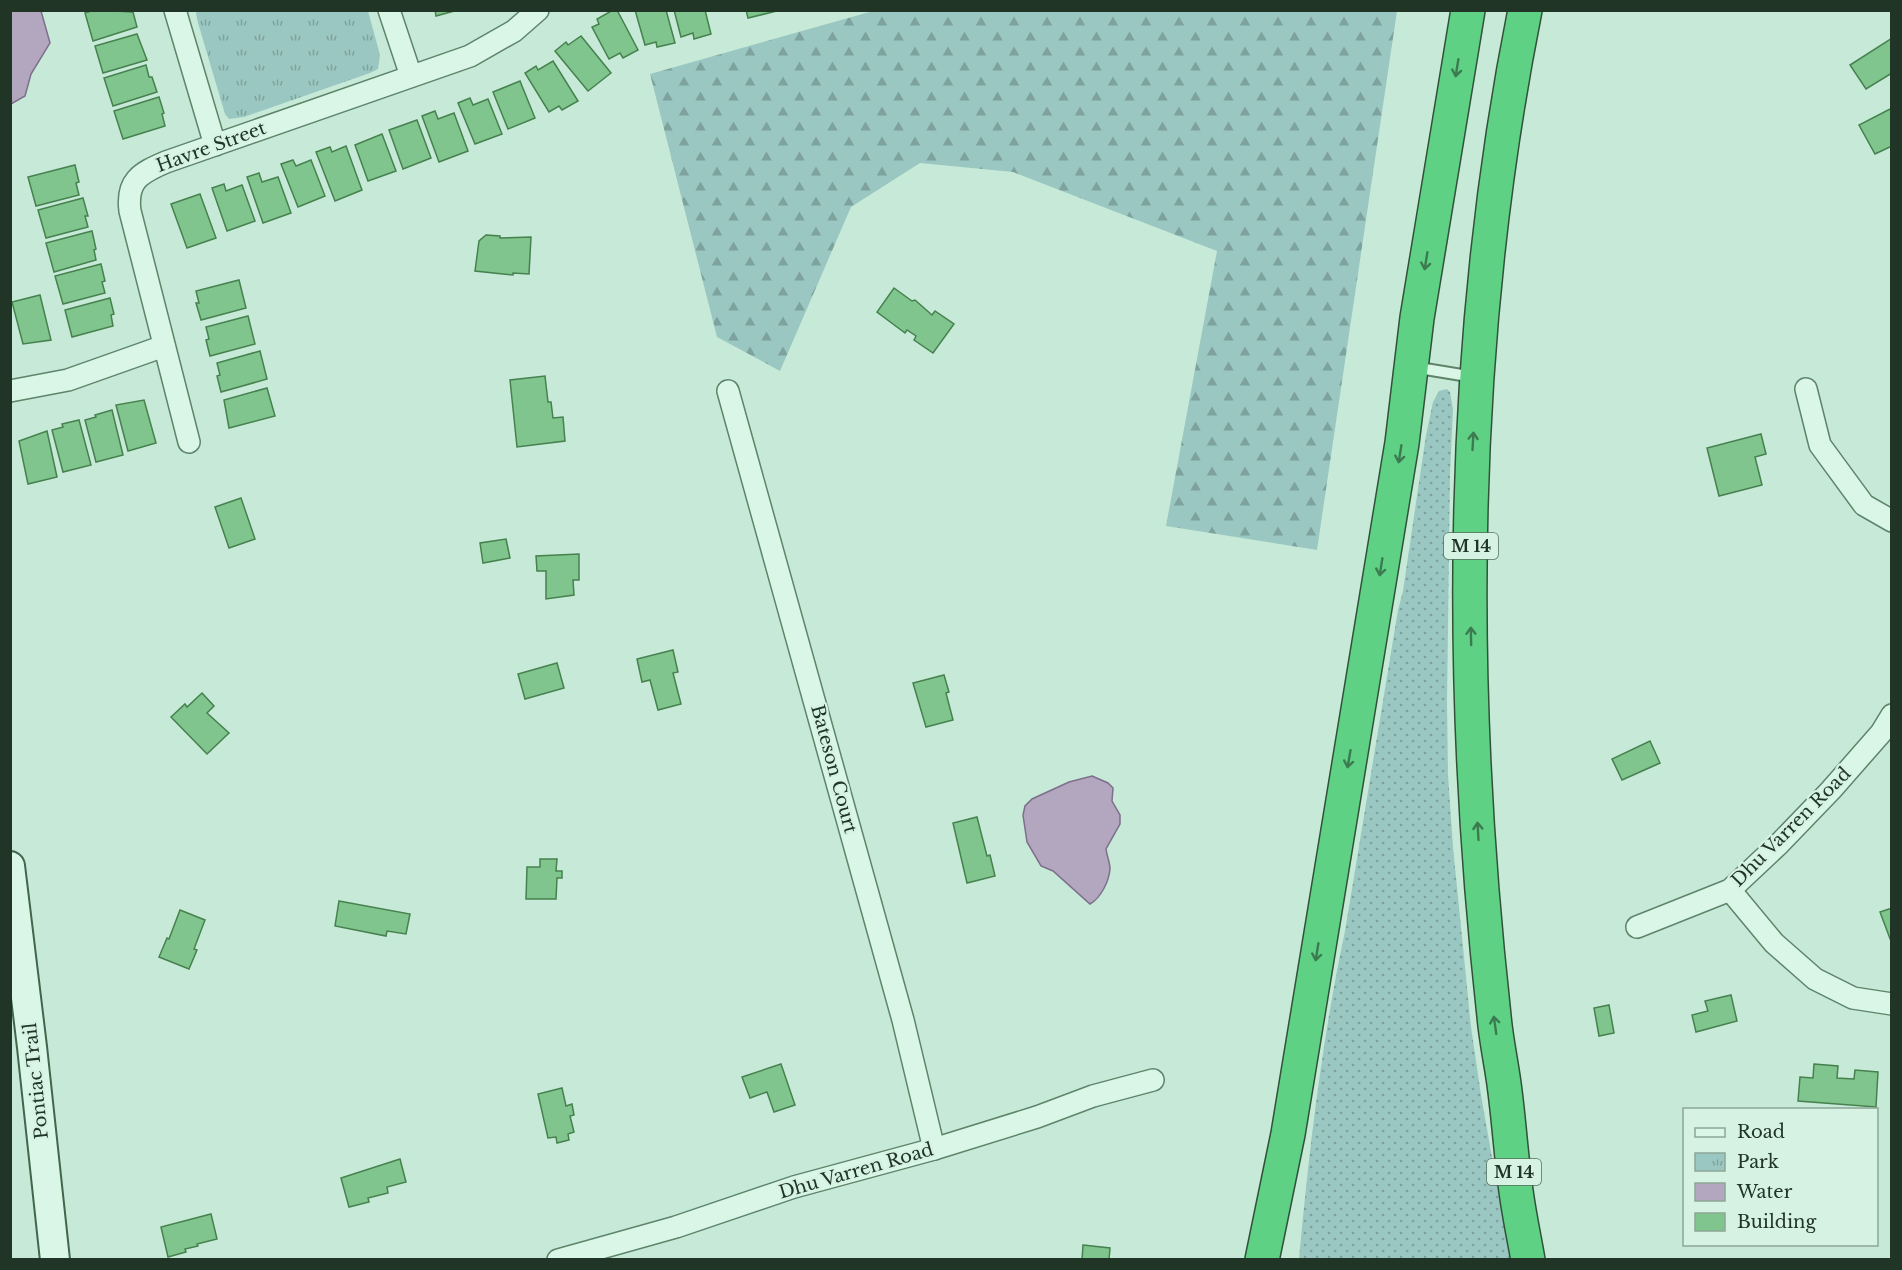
<svg xmlns="http://www.w3.org/2000/svg" width="1902" height="1270" viewBox="0 0 1902 1270" font-family="'Libre Baskerville',serif">
<style>
.grass{fill:url(#grass-dots)}
.forest{fill:url(#forest-firs)}
.park{fill:url(#park-tufts)}
.water{fill:#b2a7be;stroke:#7e6f8c;stroke-width:1.5}
.building{fill:#80c58d;stroke:#46814f;stroke-width:1.5}
.lines{fill:none;stroke-linecap:round;stroke-linejoin:round}
.lane-casing{stroke:#5e8469;stroke-width:14}
.street-casing{stroke:#5e8469;stroke-width:24}
.secondary-casing{stroke:#41664b;stroke-width:32}
.highway-casing{stroke:#315239;stroke-width:36}
.lane{stroke:#d9f6e6;stroke-width:10}
.street{stroke:#d9f6e6;stroke-width:21}
.secondary{stroke:#d9f6e6;stroke-width:28}
.highway{stroke:#5fd185;stroke-width:33}
.oneway{stroke:#3c7b50}
.labels{text-anchor:middle;dominant-baseline:central;stroke-width:4.5;stroke-linejoin:round;paint-order:stroke}
.shield{fill:#d5f2e3;stroke:#566e5e;stroke-width:1.5}
.shield-label{font-size:16px;font-weight:bold;fill:#203525}
.street-label{font-size:18px;fill:#203525;stroke:#d5f2e3}
</style>
<defs>
<pattern id="grass-dots" width="8" height="8" patternUnits="userSpaceOnUse" patternTransform="scale(1.5)"><rect width="8" height="8" fill="#9bc7c2"/><path d="M2 2h.1M6 6h.1" fill="none" stroke="#7ea29d" stroke-width="1.8" stroke-linecap="round"/></pattern>
<pattern id="forest-firs" width="22" height="20" patternUnits="userSpaceOnUse" patternTransform="scale(1.5)"><rect width="22" height="20" fill="#9bc7c2"/><path d="M5 1l3.5 6h-7zM16 11l3.5 6h-7z" fill="#7ea29d"/></pattern>
<pattern id="park-tufts" width="24" height="20" patternUnits="userSpaceOnUse" patternTransform="scale(1.5)"><rect width="24" height="20" fill="#9bc7c2"/><path d="M3 7l-1-3M5 7V3M7 7l1-3M15 17l-1-3M17 17v-4M19 17l1-3" fill="none" stroke="#7ea29d"/></pattern>
</defs>
<rect width="100%" height="100%" fill="#c6ead7"/>
<!-- grass -->
<path class="grass" d="M1447 389 1450 392 1453 409 1450 474 1447 703 1448 775 1453 847 1471 1027 1481 1095 1510 1259H1299C1309 1150 1322 1039 1345 931L1398 610 1403 591 1426 435 1433 402 1439 391Z"/>
<!-- forest -->
<path class="forest" d="M873 11H1397L1317 550 1166 526 1217 251 1013 172 920 163 851 207 780 371 717 337 650 74Z"/>
<!-- park -->
<path class="park" d="M197 11H368L380 55 378 69 370 73 244 117 229 119 225 114 198 23 196 13Z"/>
<!-- water -->
<g class="water">
<path d="M11 10 41 11 50 43 31 74 25 96 11 104Z"/>
<path d="M1092 776 1108 783 1113 788 1112 801 1120 815V824L1106 849C1107 856 1110 863 1110 869 1109 881 1101 898 1090 904L1053 871 1041 866 1027 842 1023 815 1025 806 1032 799 1069 782Z"/>
</g>
<!-- building -->
<g class="building">
<path d="M94 10 133 12 137 27 93 41 85 13Z"/>
<path d="M435 10H458L436 16Z"/>
<path d="M613 10H617L638 50 623 58 620 53 609 59 592 27 599 24 597 19Z"/>
<path d="M635 10H666L675 43 657 47 656 42 645 45Z"/>
<path d="M674 10H705L711 34 694 39 693 33 681 37Z"/>
<path d="M746 10H777V11L748 18Z"/>
<path d="M137 34 147 60 103 73 95 46Z"/>
<path d="M581 36 611 73 588 91 555 51 566 42 568 45Z"/>
<path d="M1892 38V73L1866 89 1850 65Z"/>
<path d="M553 61 578 101 562 110 559 106 549 112 525 73 536 66 538 70Z"/>
<path d="M146 65 149 77H152L157 92 113 106 104 78Z"/>
<path d="M520 81 535 118 508 129 493 92Z"/>
<path d="M159 97 164 113 162 114 165 126 123 139 114 111Z"/>
<path d="M470 98 473 105 488 99 502 134 475 144 458 103Z"/>
<path d="M1890 109 1892 112V146L1875 154 1859 125Z"/>
<path d="M435 111 438 119 454 113 468 151 439 162 422 116Z"/>
<path d="M417 120 431 158 403 169 389 130Z"/>
<path d="M382 134 396 171 368 181 355 145Z"/>
<path d="M346 146 362 190 335 201 316 152 330 147 332 152Z"/>
<path d="M293 160 296 166 311 160 325 196 298 207 281 164Z"/>
<path d="M75 165 79 182 76 183 79 195 36 206 28 177Z"/>
<path d="M259 173 262 182 278 177 291 213 263 223 247 177Z"/>
<path d="M224 184 226 191 242 185 255 221 227 231 212 188Z"/>
<path d="M200 194 216 238 187 248 171 204Z"/>
<path d="M83 198 88 216H85L88 227 46 238 38 210Z"/>
<path d="M92 231 96 249 94 250 96 260 54 272 46 243Z"/>
<path d="M486 235 500 236V238L531 237 529 274 513 273V275L475 271 479 241Z"/>
<path d="M101 264 105 281 102 282 105 293 63 304 55 276Z"/>
<path d="M239 280 246 308 201 320 196 303H199L196 291Z"/>
<path d="M894 288 912 301 915 300 932 315 935 311 954 324 933 353 914 340 916 336 907 330 905 333 877 312Z"/>
<path d="M40 295 51 340 23 344 12 302Z"/>
<path d="M110 298 114 314 111 315 113 326 72 337 65 310Z"/>
<path d="M248 316 255 344 210 356 206 340 209 339 206 327Z"/>
<path d="M260 351 267 379 221 392 217 376 220 375 217 363Z"/>
<path d="M545 376 548 402H551L553 418 563 417 565 441 517 447 510 380Z"/>
<path d="M267 388 275 416 229 428 224 400Z"/>
<path d="M144 400 156 443 128 451 116 405Z"/>
<path d="M112 410 123 455 96 462 85 420 96 417 95 415Z"/>
<path d="M79 420 91 465 63 472 52 430 63 427 62 424Z"/>
<path d="M47 431 57 477 28 484 19 441Z"/>
<path d="M1761 434 1766 454 1755 457 1762 485 1719 496 1707 448Z"/>
<path d="M241 498 255 539 229 548 215 507Z"/>
<path d="M506 539 510 558 483 563 480 543Z"/>
<path d="M579 554V580H573L574 595 546 599V571H537L536 556Z"/>
<path d="M673 650 678 672 673 673 681 704 658 710 650 680 642 682 637 659Z"/>
<path d="M557 663 564 688 525 699 518 674Z"/>
<path d="M944 675 949 692 946 693 953 720 926 727 913 683Z"/>
<path d="M202 693 214 706 207 713 229 733 207 754 171 717 185 704 187 707Z"/>
<path d="M1650 741 1660 763 1622 780 1612 759Z"/>
<path d="M977 817 987 856 990 855 995 876 967 883 953 823Z"/>
<path d="M540 859H557L556 871H562V878H557L556 899H526L527 867H540Z"/>
<path d="M339 901 410 914 406 934 387 931 386 936 335 926Z"/>
<path d="M1892 908V944L1880 912Z"/>
<path d="M180 910 205 920 194 949 197 950 189 969 159 957 167 938 169 939Z"/>
<path d="M1731 995 1737 1021 1696 1032 1692 1015 1708 1011 1705 1001Z"/>
<path d="M1609 1005 1614 1033 1599 1036 1594 1008Z"/>
<path d="M781 1064 795 1105 774 1112 767 1092 750 1098 742 1077Z"/>
<path d="M1814 1064 1838 1066 1837 1078 1854 1079 1855 1070 1878 1072 1876 1107 1798 1101 1800 1077 1813 1078Z"/>
<path d="M562 1088 566 1106 572 1104 574 1115 570 1116 574 1132 568 1134 569 1140 557 1143 556 1137 548 1138 538 1094Z"/>
<path d="M400 1159 406 1182 387 1187 388 1193 368 1198 369 1202 349 1207 341 1178Z"/>
<path d="M211 1214 217 1239 197 1244 198 1246 185 1249 186 1252 168 1257 161 1227Z"/>
<path d="M1083 1245 1110 1248 1109 1260H1082Z"/>
</g>
<g class="lines">
<!-- lane casing -->
<g class="lane-casing">
<path id="lane" d="M1413 367 1474 377"/>
</g>
<!-- street casing -->
<g class="street-casing">
<g id="street">
<path d="M175 10 215 145"/>
<path d="M389 10 411 76"/>
<path d="M1806 389 1820 445 1864 505 1892 521"/>
<path d="M10 391 68 380 164 346"/>
<path d="M728 391 903 1020 934 1149"/>
<path d="M189 442 130 211C126 181 140 173 166 162L470 56 514 31 538 10"/>
<path d="M1730 890 1774 943 1815 979 1853 998 1892 1004"/>
<path d="M1637 927 1730 890 1779 844 1831 790 1881 733 1892 715"/>
<path d="M558 1260 676 1227 794 1187 934 1149 1037 1117 1093 1096 1153 1080"/>
</g>
</g>
<!-- secondary casing -->
<g class="secondary-casing">
<path id="secondary" d="M10 866 32 1047 55 1260"/>
</g>
<!-- highway casing -->
<g class="highway-casing">
<g id="highway">
<path d="M1525 10C1459 340 1457 682 1494 1016 1496 1039 1501 1062 1504 1084 1509 1120 1511 1156 1516 1191 1519 1214 1524 1237 1528 1260"/>
<path d="M1262 1260 1288 1134 1402 443 1417 318 1468 10"/>
</g>
</g>
<!-- lane -->
<use href="#lane" class="lane"/>
<!-- street -->
<use href="#street" class="street"/>
<!-- secondary -->
<use href="#secondary" class="secondary"/>
<!-- highway -->
<use href="#highway" class="highway"/>
</g>
<!-- one-way arrows -->
<defs><path id="oneway-shaft" d="M-6 0H5M1.5-3L5.5 0L1.5 3" fill="none" stroke-width="1.6" stroke-linecap="round" stroke-linejoin="round" transform="scale(1.5)"/></defs>
<g class="oneway">
<use href="#oneway-shaft" transform="translate(1457 68) rotate(99)"/>
<use href="#oneway-shaft" transform="translate(1426 261) rotate(99)"/>
<use href="#oneway-shaft" transform="translate(1473 441) rotate(-87)"/>
<use href="#oneway-shaft" transform="translate(1400 454) rotate(99)"/>
<use href="#oneway-shaft" transform="translate(1381 567) rotate(99)"/>
<use href="#oneway-shaft" transform="translate(1471 636) rotate(-91)"/>
<use href="#oneway-shaft" transform="translate(1349 759) rotate(100)"/>
<use href="#oneway-shaft" transform="translate(1478 831) rotate(-93)"/>
<use href="#oneway-shaft" transform="translate(1317 952) rotate(99)"/>
<use href="#oneway-shaft" transform="translate(1495 1025) rotate(-98)"/>
</g>
<g class="labels">
<!-- shield labels -->
<g class="shield">
<rect x="1444" y="533" width="54" height="26" rx="4.5"/>
<rect x="1487" y="1159" width="54" height="26" rx="4.5"/>
</g>
<g class="shield-label">
<text x="1471" y="546">M 14</text>
<text x="1514" y="1172">M 14</text>
</g>
<!-- street labels -->
<g class="street-label">
<text transform="translate(211 147) rotate(-20)">Havre Street</text>
<text transform="translate(834 769) rotate(75)">Bateson Court</text>
<text transform="translate(1791 827) rotate(-45)">Dhu Varren Road</text>
<text transform="translate(36 1081) rotate(-96)">Pontiac Trail</text>
<text transform="translate(856 1171) rotate(-16)">Dhu Varren Road</text>
</g>
</g>
<!-- border -->
<rect width="1902" height="1270" fill="none" stroke="#203525" stroke-width="24"/>
<!-- legend -->
<rect x="1683" y="1108" width="195" height="138" fill="#d5f2e3" stroke="#8da697" stroke-width="1.5"/>
<rect x="1695" y="1128" width="30" height="9" fill="#d9f6e6" stroke="#8da697" stroke-width="1.5"/>
<text x="1737" y="1138" font-size="18" fill="#203525">Road</text>
<rect x="1695" y="1153" width="30" height="18" fill="url(#park-tufts)" stroke="#8da697" stroke-width="1.5"/>
<text x="1737" y="1168" font-size="18" fill="#203525">Park</text>
<rect x="1695" y="1183" width="30" height="18" fill="#b2a7be" stroke="#8da697" stroke-width="1.5"/>
<text x="1737" y="1198" font-size="18" fill="#203525">Water</text>
<rect x="1695" y="1213" width="30" height="18" fill="#80c58d" stroke="#8da697" stroke-width="1.5"/>
<text x="1737" y="1228" font-size="18" fill="#203525">Building</text>
</svg>
